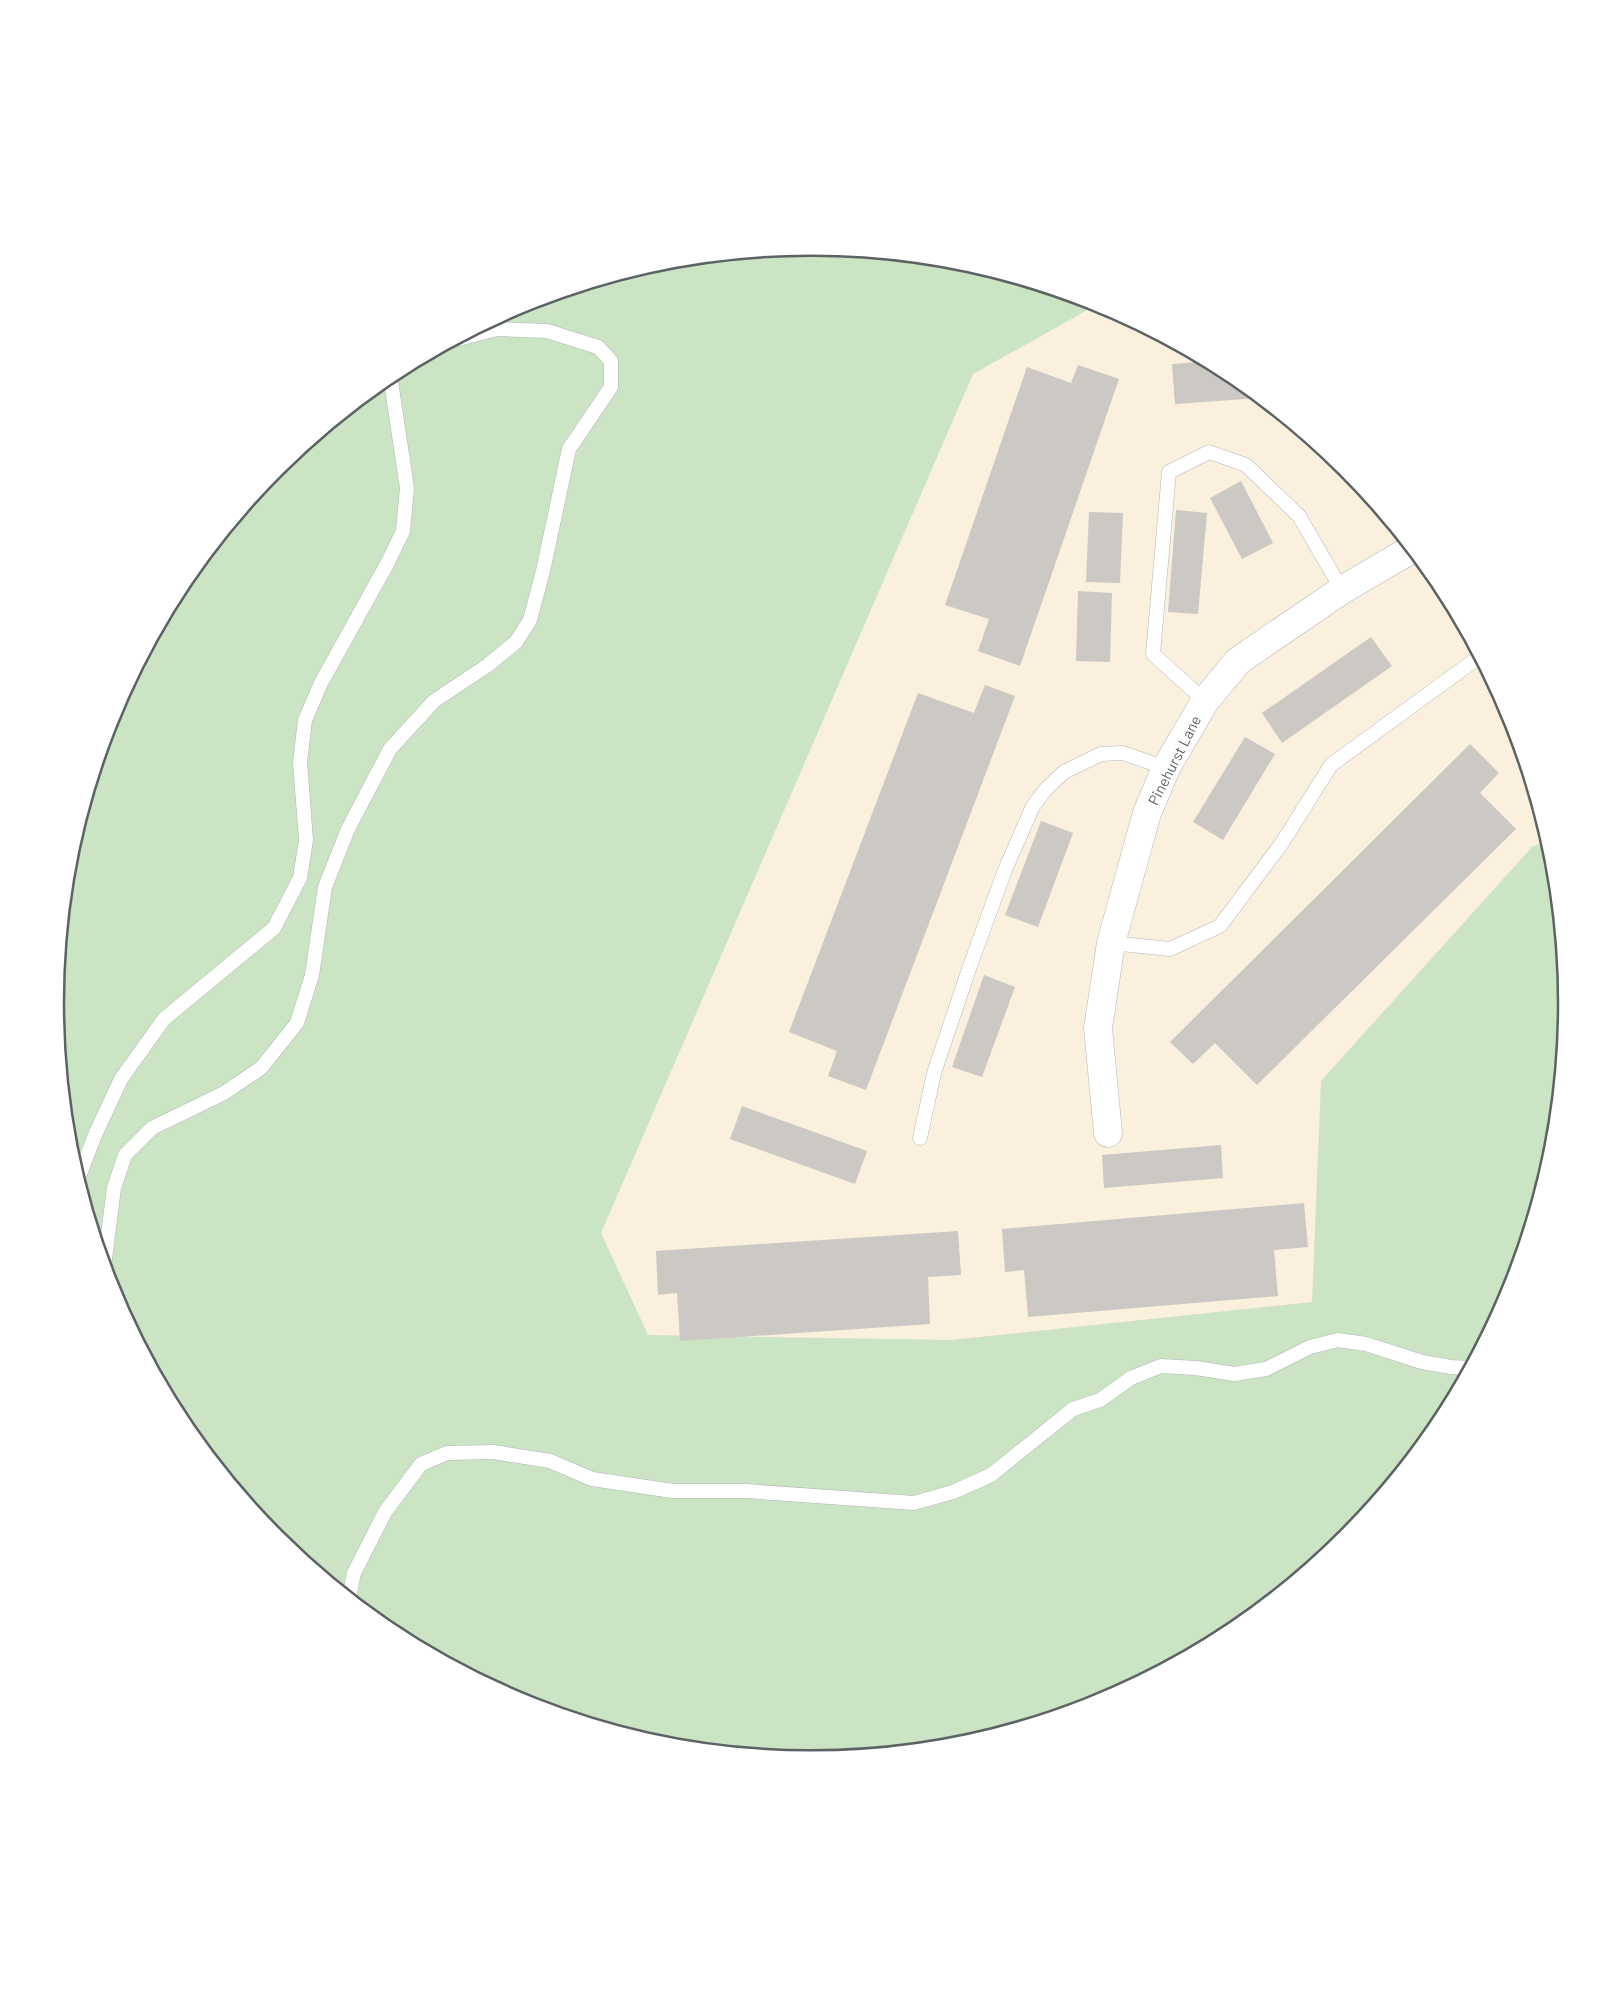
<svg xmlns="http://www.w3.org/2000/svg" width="1622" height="2006" viewBox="0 0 1622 2006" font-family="Barlow,sans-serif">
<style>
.commercial{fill:#fbefde}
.green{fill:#cbe4c4}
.building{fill:#ccc8c4}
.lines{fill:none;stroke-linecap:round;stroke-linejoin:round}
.service-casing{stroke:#b3b7b9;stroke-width:15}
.minor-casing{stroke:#b3b7b9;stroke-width:29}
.service{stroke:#fff;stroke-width:14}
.minor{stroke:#fff;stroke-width:28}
.labels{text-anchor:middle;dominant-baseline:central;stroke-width:4;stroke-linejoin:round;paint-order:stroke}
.street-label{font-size:15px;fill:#5d6265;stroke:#fff}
.rim{fill:none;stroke:#5d6265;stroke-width:2.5}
</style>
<rect width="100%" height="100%" fill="#efebe6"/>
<!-- commercial -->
<path class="commercial" d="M1098 304 1231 375 1346 469 1440 583 1510 714 1548 840 1532 847 1321 1081 1313 1302 951 1340 648 1335 601 1233 973 374Z"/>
<!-- green -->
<path class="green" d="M811 247 959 262 1098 304 973 374 601 1233 648 1335 951 1340 1312 1302 1321 1081 1532 847 1548 840 1553 856 1567 1003 1552 1151 1509 1293 1439 1423 1345 1538 1231 1632 1100 1702 958 1745 811 1759 663 1744 521 1701 391 1631 276 1537 182 1423 112 1292 69 1150 55 1003 70 855 113 713 183 583 277 468 391 374 522 304 664 261Z"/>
<!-- building -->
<g class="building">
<path d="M1199 357 1231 375 1259 398 1175 404 1172 364 1199 362Z"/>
<path d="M1078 365 1119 379 1020 666 978 651 989 619 945 605 1027 367 1071 383Z"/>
<path d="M1241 481 1273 543 1242 559 1210 498Z"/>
<path d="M1176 510 1207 513 1198 614 1168 612Z"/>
<path d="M1089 512 1123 513 1120 583 1086 582Z"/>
<path d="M1078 591 1112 593 1110 662 1076 661Z"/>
<path d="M1371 637 1392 666 1282 743 1262 713Z"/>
<path d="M985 685 1015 696 866 1090 828 1076 837 1051 789 1032 918 693 974 713Z"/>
<path d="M1245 737 1275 754 1223 840 1193 822Z"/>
<path d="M1470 744 1499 773 1480 793 1516 829 1257 1085 1215 1043 1193 1064 1170 1042Z"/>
<path d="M1041 821 1073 833 1038 927 1005 915Z"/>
<path d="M984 975 1015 987 982 1077 952 1067Z"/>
<path d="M742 1106 867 1151 855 1184 730 1139Z"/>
<path d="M1221 1145 1223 1178 1104 1188 1102 1155Z"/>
<path d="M1304 1203 1308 1247 1274 1250 1278 1296 1028 1317 1024 1270 1005 1272 1002 1229Z"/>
<path d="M958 1231 961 1275 928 1277 930 1324 680 1341 677 1293 658 1295 656 1251Z"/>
</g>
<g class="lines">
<!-- service casing -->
<g class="service-casing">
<g id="service">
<path d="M1205 701 1153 654 1169 472 1209 452 1246 465 1299 516 1342 590"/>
<path d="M1111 943 1170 949 1220 926 1282 843 1331 765 1479 657"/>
<path d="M920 1138 934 1073 970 966 1005 870 1033 806 1046 789 1064 772 1101 754 1123 753 1166 768"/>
<path d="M78 1179 95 1135 121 1079 164 1019 274 928 300 878 306 840 300 762 305 720 321 683 387 564 403 531 407 488 390 375"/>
<path d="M104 1266 114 1188 125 1155 152 1128 224 1093 261 1068 297 1023 312 975 325 887 348 829 390 749 434 701 488 665 516 642 530 620 543 571 569 449 611 387V361L598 347 547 331 497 329 454 340"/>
<path d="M349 1597 354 1573 385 1512 421 1464 447 1453 493 1452 550 1461 592 1479 673 1491H746L914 1503 953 1492 991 1475 1073 1409 1100 1400 1131 1378 1161 1366 1196 1368 1234 1374 1266 1369 1310 1347 1338 1340 1366 1344 1422 1362 1451 1367 1469 1368"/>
</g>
</g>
<!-- minor casing -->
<g class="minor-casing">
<path id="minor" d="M1108 1133 1098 1028 1111 943 1147 813 1166 768 1205 701 1238 661 1342 590 1412 549"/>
</g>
<!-- service -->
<use href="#service" class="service"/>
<!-- minor -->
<use href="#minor" class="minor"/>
</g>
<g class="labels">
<!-- street labels -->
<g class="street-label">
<text transform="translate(1174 760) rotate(-63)">Pinehurst Lane</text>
</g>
</g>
<!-- crop -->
<path d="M0 0H1622V2006H0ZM64 1003a747 747 0 1 1 1494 0a747 747 0 1 1-1494 0Z" fill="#fff" fill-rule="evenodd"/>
<path class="rim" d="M64 1003a747 747 0 1 1 1494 0a747 747 0 1 1-1494 0Z"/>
</svg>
